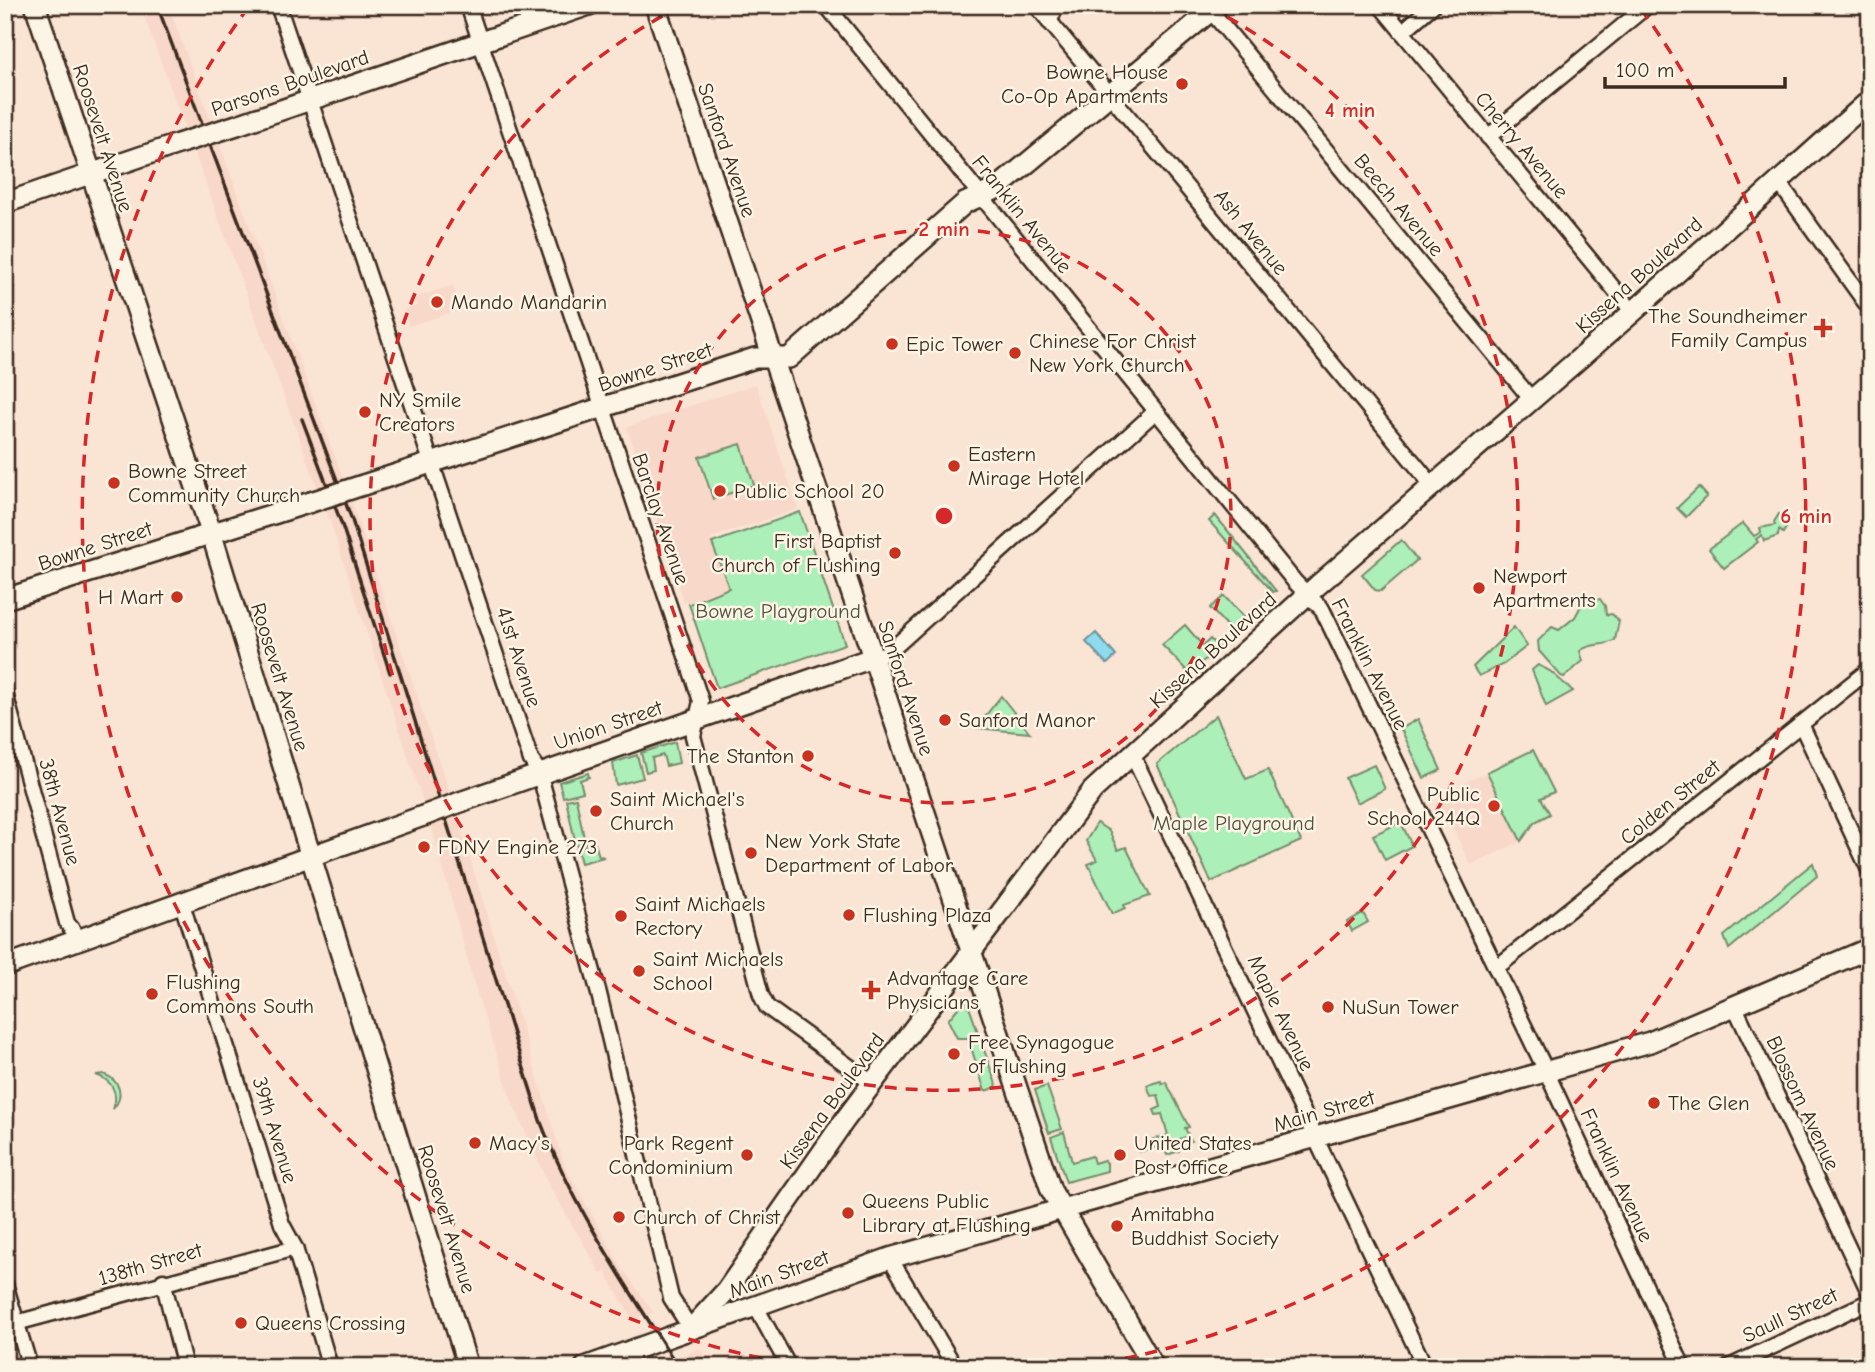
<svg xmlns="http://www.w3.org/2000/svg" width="1875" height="1372" viewBox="0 0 1875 1372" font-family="'Comic Neue',sans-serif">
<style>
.built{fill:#f8d8c8}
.green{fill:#acefb9;stroke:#748c6c;stroke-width:2}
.water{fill:#8edaee;stroke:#6d949b;stroke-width:2}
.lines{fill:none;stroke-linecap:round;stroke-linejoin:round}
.street-casing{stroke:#3b2a1e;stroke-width:19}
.secondary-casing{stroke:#3b2a1e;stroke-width:24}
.street{stroke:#fcf5e5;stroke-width:14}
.secondary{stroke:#fcf5e5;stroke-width:19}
.rail{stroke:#3b2a1e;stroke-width:3.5}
.secondary-bridge-casing{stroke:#3b2a1e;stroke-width:24;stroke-linecap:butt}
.secondary-bridge{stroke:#fcf5e5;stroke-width:19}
.ring{fill:none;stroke:#d62828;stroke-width:3.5;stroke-dasharray:12 9}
.poi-dot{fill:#c8321e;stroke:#fcf5e5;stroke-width:2.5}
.labels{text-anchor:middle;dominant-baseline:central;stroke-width:5;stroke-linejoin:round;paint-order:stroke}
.poi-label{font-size:21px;fill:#3b2a1e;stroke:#fcf5e5;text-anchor:start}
.street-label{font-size:21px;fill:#3b2a1e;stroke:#fcf5e5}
.park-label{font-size:21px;fill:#52513d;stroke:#fcf5e5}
.centre{fill:#d62828;stroke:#fcf5e5;stroke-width:3.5}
.ring-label{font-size:21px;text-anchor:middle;font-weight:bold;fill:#d62828;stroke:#fcf5e5;stroke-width:5;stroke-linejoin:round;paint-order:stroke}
</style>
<rect width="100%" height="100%" fill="#fae4d4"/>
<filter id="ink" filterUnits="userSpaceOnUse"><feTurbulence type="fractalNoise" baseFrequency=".0143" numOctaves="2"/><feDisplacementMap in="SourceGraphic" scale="14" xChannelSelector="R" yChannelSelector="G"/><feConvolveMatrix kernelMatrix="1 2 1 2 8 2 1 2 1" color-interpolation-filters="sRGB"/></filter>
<g filter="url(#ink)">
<!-- built -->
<g class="built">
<path d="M140 5H168L355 512 448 788 565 1167 620 1265 653 1312 633 1320 605 1272 601 1274 549 1185 512 1101 476 990 432 828 330 521Z"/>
<path d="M453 285 461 309 409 326 404 310 417 306 414 298Z"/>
<path d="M756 384 798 509 711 538 729 588 684 603 627 427Z"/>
<path d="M1533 750 1554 792 1541 798 1550 814 1535 822 1521 841 1471 865 1437 796Z"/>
<path d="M700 1349 710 1367H663L661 1363Z"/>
</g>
<!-- green -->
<g class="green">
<path d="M741 444 754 485 713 499 699 457Z"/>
<path d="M1699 487 1707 496 1686 517 1677 508Z"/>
<path d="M800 512 845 644 717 688 689 604 729 588 712 543Z"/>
<path d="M1779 514 1790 521 1783 533 1779 530 1778 536 1764 541 1762 535 1756 539 1758 542 1724 568 1709 549 1743 523 1754 536 1761 532 1760 528 1775 525 1774 522Z"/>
<path d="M1215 515 1276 591 1273 592 1209 521Z"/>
<path d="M1401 540 1417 560 1381 591 1375 590 1362 574Z"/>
<path d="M1224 596 1247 621 1234 634 1210 608Z"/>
<path d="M1600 599 1605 606 1606 615 1612 614 1619 621 1615 640C1604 647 1592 642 1580 651L1583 661 1564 677 1561 676 1539 651 1538 641 1552 627 1559 630 1575 617 1583 602Z"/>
<path d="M1185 625 1203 646 1210 639 1219 648 1189 673 1162 645Z"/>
<path d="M1514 627 1527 646 1504 664 1479 676 1473 667Z"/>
<path d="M1538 665 1550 671 1573 691 1546 706 1532 670Z"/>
<path d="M1001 696 1030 733 976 728Z"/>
<path d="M1216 715 1246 779 1268 770 1301 841 1211 882 1157 764Z"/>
<path d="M1418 719 1441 770 1424 778 1401 729Z"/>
<path d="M675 742 679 763 666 766 663 755 652 758 654 770 646 772 641 753Z"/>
<path d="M1533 750 1554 792 1541 798 1550 814 1535 822 1521 841 1487 772Z"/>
<path d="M637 755 643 778 616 785 613 763Z"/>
<path d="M1374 765 1385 789 1357 803 1345 778Z"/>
<path d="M588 773 589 777 580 780 583 792 563 797 559 782Z"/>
<path d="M576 798 585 843 576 845 566 800Z"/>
<path d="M1401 822 1412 846 1385 860 1373 835Z"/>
<path d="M1097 823 1109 831 1118 850 1126 847 1150 896 1124 905 1125 908 1112 914 1088 864 1097 860 1086 841Z"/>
<path d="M595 843 599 856 604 857 581 863 577 848Z"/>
<path d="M1813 863 1817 876 1729 949 1724 936Z"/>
<path d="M1363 913 1368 922 1352 931 1347 922Z"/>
<path d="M966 998 997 1087 985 1091 968 1038H957L948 1020Z"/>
<path d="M103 1074C120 1080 125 1096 113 1109 119 1093 112 1080 96 1075Z"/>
<path d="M1161 1081 1162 1084 1166 1082 1189 1127 1185 1128 1191 1141 1188 1142 1186 1137 1180 1139 1179 1151 1167 1155 1163 1145 1138 1152 1149 1147 1148 1141 1168 1135 1162 1114 1156 1115 1154 1110 1161 1107 1158 1095 1151 1096 1147 1085Z"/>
<path d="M1047 1086 1062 1129 1049 1133 1035 1090Z"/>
<path d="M1064 1132 1072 1162 1092 1156 1094 1163 1104 1160 1107 1163V1171L1066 1182 1051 1137Z"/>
</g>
<!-- water -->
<path class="water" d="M1096 633 1116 656 1107 664 1086 642Z"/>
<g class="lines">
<!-- street casing -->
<g class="street-casing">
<g id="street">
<path d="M278 5 531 760 539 772 599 994 671 1298 691 1329"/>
<path d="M468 5 701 701 693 736 761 995 767 1007 872 1083"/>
<path d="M826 5 1295 582 1322 609 1546 1071 1683 1367"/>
<path d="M1036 5 1433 486"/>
<path d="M1206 5 1532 400"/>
<path d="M1380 5 1633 312"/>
<path d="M1049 22 1057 5"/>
<path d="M1402 32 1433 5"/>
<path d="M1488 137 1648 5"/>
<path d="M1778 181 1870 309"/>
<path d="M872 658 889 652 1156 411"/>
<path d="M5 693 67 923 80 939"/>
<path d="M1801 724 1870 872"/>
<path d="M1132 754 1425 1367"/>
<path d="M182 904 282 1224 295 1248 330 1367"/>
<path d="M1496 968 1870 669"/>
<path d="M1735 1007 1870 1294"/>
<path d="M890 1258 955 1367"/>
<path d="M163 1281 185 1367"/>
<path d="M5 1284 30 1367"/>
<path d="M756 1307 789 1367"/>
<path d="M16 1323 295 1248"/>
<path d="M1729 1367 1870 1301"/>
</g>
</g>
<!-- secondary casing -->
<g class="secondary-casing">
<g id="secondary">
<path d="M35 5 211 532 468 1367"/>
<path d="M655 5 1051 1190 1154 1367"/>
<path d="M237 125 589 5"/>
<path d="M5 203 178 144"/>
<path d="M363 485 755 358H789L965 203 996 189 1218 5"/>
<path d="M5 599 311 502"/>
<path d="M463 801 872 658"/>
<path d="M5 966 423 816"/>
<path d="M691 1329 726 1291 844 1121 1093 790 1318 585 1633 312 1870 100"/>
<path d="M585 1367 890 1258 1650 1042 1870 948"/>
</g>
</g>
<!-- street -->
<use href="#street" class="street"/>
<!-- secondary -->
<use href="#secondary" class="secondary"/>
<!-- rail -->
<g class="rail">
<path d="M157 5 352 520 540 1120C574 1209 627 1286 678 1367"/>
<path d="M302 419 342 525 390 673"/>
</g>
<!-- secondary-bridge casing -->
<g class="secondary-bridge-casing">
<g id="secondary-bridge">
<path d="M178 144 237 125"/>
<path d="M311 502 363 485"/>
<path d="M423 816 463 801"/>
</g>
</g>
<!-- secondary-bridge -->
<use href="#secondary-bridge" class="secondary-bridge"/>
</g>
</g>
<!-- distance rings -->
<g class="ring">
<circle cx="944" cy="516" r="287"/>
<path d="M1209 7A574 574 0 1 1 679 7"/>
<path d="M802 1366A862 862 0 0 1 247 9M1641 9A862 862 0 0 1 1086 1366"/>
</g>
<!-- markers -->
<g class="poi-dot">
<circle cx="1182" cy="84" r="7"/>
<circle cx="437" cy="302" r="7"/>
<path d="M1819.5 317.5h7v7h7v7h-7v7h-7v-7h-7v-7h7z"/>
<circle cx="892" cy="344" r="7"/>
<circle cx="1015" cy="353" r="7"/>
<circle cx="365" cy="412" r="7"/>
<circle cx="954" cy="466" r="7"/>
<circle cx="114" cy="483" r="7"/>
<circle cx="720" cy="491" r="7"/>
<circle cx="895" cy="553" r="7"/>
<circle cx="1479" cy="588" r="7"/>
<circle cx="177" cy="597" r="7"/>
<circle cx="945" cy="720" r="7"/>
<circle cx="808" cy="756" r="7"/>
<circle cx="1494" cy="806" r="7"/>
<circle cx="596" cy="811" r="7"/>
<circle cx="424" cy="847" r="7"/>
<circle cx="751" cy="853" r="7"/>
<circle cx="849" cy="915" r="7"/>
<circle cx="621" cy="916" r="7"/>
<circle cx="639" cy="971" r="7"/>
<path d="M867.5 979.5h7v7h7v7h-7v7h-7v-7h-7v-7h7z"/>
<circle cx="152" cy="994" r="7"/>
<circle cx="1328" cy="1007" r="7"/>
<circle cx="954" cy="1054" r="7"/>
<circle cx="1654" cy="1103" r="7"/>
<circle cx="475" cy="1143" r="7"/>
<circle cx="747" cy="1155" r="7"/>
<circle cx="1120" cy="1155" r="7"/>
<circle cx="848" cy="1213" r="7"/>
<circle cx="619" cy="1217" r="7"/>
<circle cx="1117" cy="1226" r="7"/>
<circle cx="241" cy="1323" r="7"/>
</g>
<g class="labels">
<!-- poi labels -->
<g class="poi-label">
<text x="1168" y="72" text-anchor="end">Bowne House<tspan x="1168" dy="24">Co-Op Apartments</tspan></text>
<text x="451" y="302">Mando Mandarin</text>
<text x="1807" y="316" text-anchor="end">The Soundheimer<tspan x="1807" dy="24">Family Campus</tspan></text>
<text x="1029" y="341">Chinese For Christ<tspan x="1029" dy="24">New York Church</tspan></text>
<text x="906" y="344">Epic Tower</text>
<text x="379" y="400">NY Smile<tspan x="379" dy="24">Creators</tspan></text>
<text x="968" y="454">Eastern<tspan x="968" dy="24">Mirage Hotel</tspan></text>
<text x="128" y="471">Bowne Street<tspan x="128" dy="24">Community Church</tspan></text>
<text x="734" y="491">Public School 20</text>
<text x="881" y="541" text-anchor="end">First Baptist<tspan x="881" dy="24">Church of Flushing</tspan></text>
<text x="1493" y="576">Newport<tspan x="1493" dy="24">Apartments</tspan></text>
<text x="163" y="597" text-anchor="end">H Mart</text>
<text x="959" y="720">Sanford Manor</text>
<text x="794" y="756" text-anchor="end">The Stanton</text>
<text x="1480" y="794" text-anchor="end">Public<tspan x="1480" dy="24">School 244Q</tspan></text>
<text x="610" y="799">Saint Michael's<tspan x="610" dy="24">Church</tspan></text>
<text x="765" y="841">New York State<tspan x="765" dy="24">Department of Labor</tspan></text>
<text x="438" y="847">FDNY Engine 273</text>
<text x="635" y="904">Saint Michaels<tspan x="635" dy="24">Rectory</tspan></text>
<text x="863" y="915">Flushing Plaza</text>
<text x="653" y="959">Saint Michaels<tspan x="653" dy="24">School</tspan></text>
<text x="887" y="978">Advantage Care<tspan x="887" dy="24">Physicians</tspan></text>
<text x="166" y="982">Flushing<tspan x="166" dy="24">Commons South</tspan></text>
<text x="1342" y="1007">NuSun Tower</text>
<text x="968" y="1042">Free Synagogue<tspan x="968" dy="24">of Flushing</tspan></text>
<text x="1668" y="1103">The Glen</text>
<text x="489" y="1143">Macy's</text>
<text x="733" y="1143" text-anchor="end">Park Regent<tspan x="733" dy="24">Condominium</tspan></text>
<text x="1134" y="1143">United States<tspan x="1134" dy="24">Post Office</tspan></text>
<text x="862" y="1201">Queens Public<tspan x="862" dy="24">Library at Flushing</tspan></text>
<text x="1131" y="1214">Amitabha<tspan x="1131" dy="24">Buddhist Society</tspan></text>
<text x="633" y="1217">Church of Christ</text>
<text x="255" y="1323">Queens Crossing</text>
</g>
<!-- street labels -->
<g class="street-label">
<text transform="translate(290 83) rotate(-19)">Parsons Boulevard</text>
<text transform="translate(103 138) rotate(72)">Roosevelt Avenue</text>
<text transform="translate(1522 145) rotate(50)">Cherry Avenue</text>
<text transform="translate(727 150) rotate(71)">Sanford Avenue</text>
<text transform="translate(1399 205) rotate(50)">Beech Avenue</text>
<text transform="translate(1022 214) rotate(51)">Franklin Avenue</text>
<text transform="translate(1251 232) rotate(51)">Ash Avenue</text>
<text transform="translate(1639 275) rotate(-42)">Kissena Boulevard</text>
<text transform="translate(655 367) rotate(-18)">Bowne Street</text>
<text transform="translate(661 519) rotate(71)">Barclay Avenue</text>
<text transform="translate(95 546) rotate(-18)">Bowne Street</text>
<text transform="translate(1213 650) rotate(-42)">Kissena Boulevard</text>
<text transform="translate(519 657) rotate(72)">41st Avenue</text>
<text transform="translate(1370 664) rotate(63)">Franklin Avenue</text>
<text transform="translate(280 677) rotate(73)">Roosevelt Avenue</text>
<text transform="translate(906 688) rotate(72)">Sanford Avenue</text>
<text transform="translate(608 725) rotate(-19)">Union Street</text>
<text transform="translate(1670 802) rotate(-39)">Colden Street</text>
<text transform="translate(60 812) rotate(75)">38th Avenue</text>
<text transform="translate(1281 1013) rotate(64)">Maple Avenue</text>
<text transform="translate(832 1101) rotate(-54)">Kissena Boulevard</text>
<text transform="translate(1803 1103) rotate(65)">Blossom Avenue</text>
<text transform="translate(1324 1111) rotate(-16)">Main Street</text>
<text transform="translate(275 1130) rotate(73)">39th Avenue</text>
<text transform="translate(1617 1175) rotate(65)">Franklin Avenue</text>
<text transform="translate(447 1219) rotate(73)">Roosevelt Avenue</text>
<text transform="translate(150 1264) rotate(-16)">138th Street</text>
<text transform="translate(779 1274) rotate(-20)">Main Street</text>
<text transform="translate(1790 1315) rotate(-25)">Saull Street</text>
</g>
<!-- park labels -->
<g class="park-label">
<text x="778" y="611">Bowne Playground</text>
<text x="1234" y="823">Maple Playground</text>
</g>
</g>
<circle cx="944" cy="516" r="10" class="centre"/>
<g class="ring-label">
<text x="1350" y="117">4 min</text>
<text x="944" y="236">2 min</text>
<text x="1806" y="523">6 min</text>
</g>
<!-- margin -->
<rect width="1875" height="1372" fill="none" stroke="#fcf5e5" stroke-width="28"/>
<rect x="14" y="14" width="1847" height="1344" fill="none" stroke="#3b2a1e" stroke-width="2.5" filter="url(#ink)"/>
<!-- scale -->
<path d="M1605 77v10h180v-10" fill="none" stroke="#3b2a1e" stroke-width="3.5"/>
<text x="1616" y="77" font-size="21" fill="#3b2a1e" stroke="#fcf5e5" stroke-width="5" paint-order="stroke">100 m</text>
</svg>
